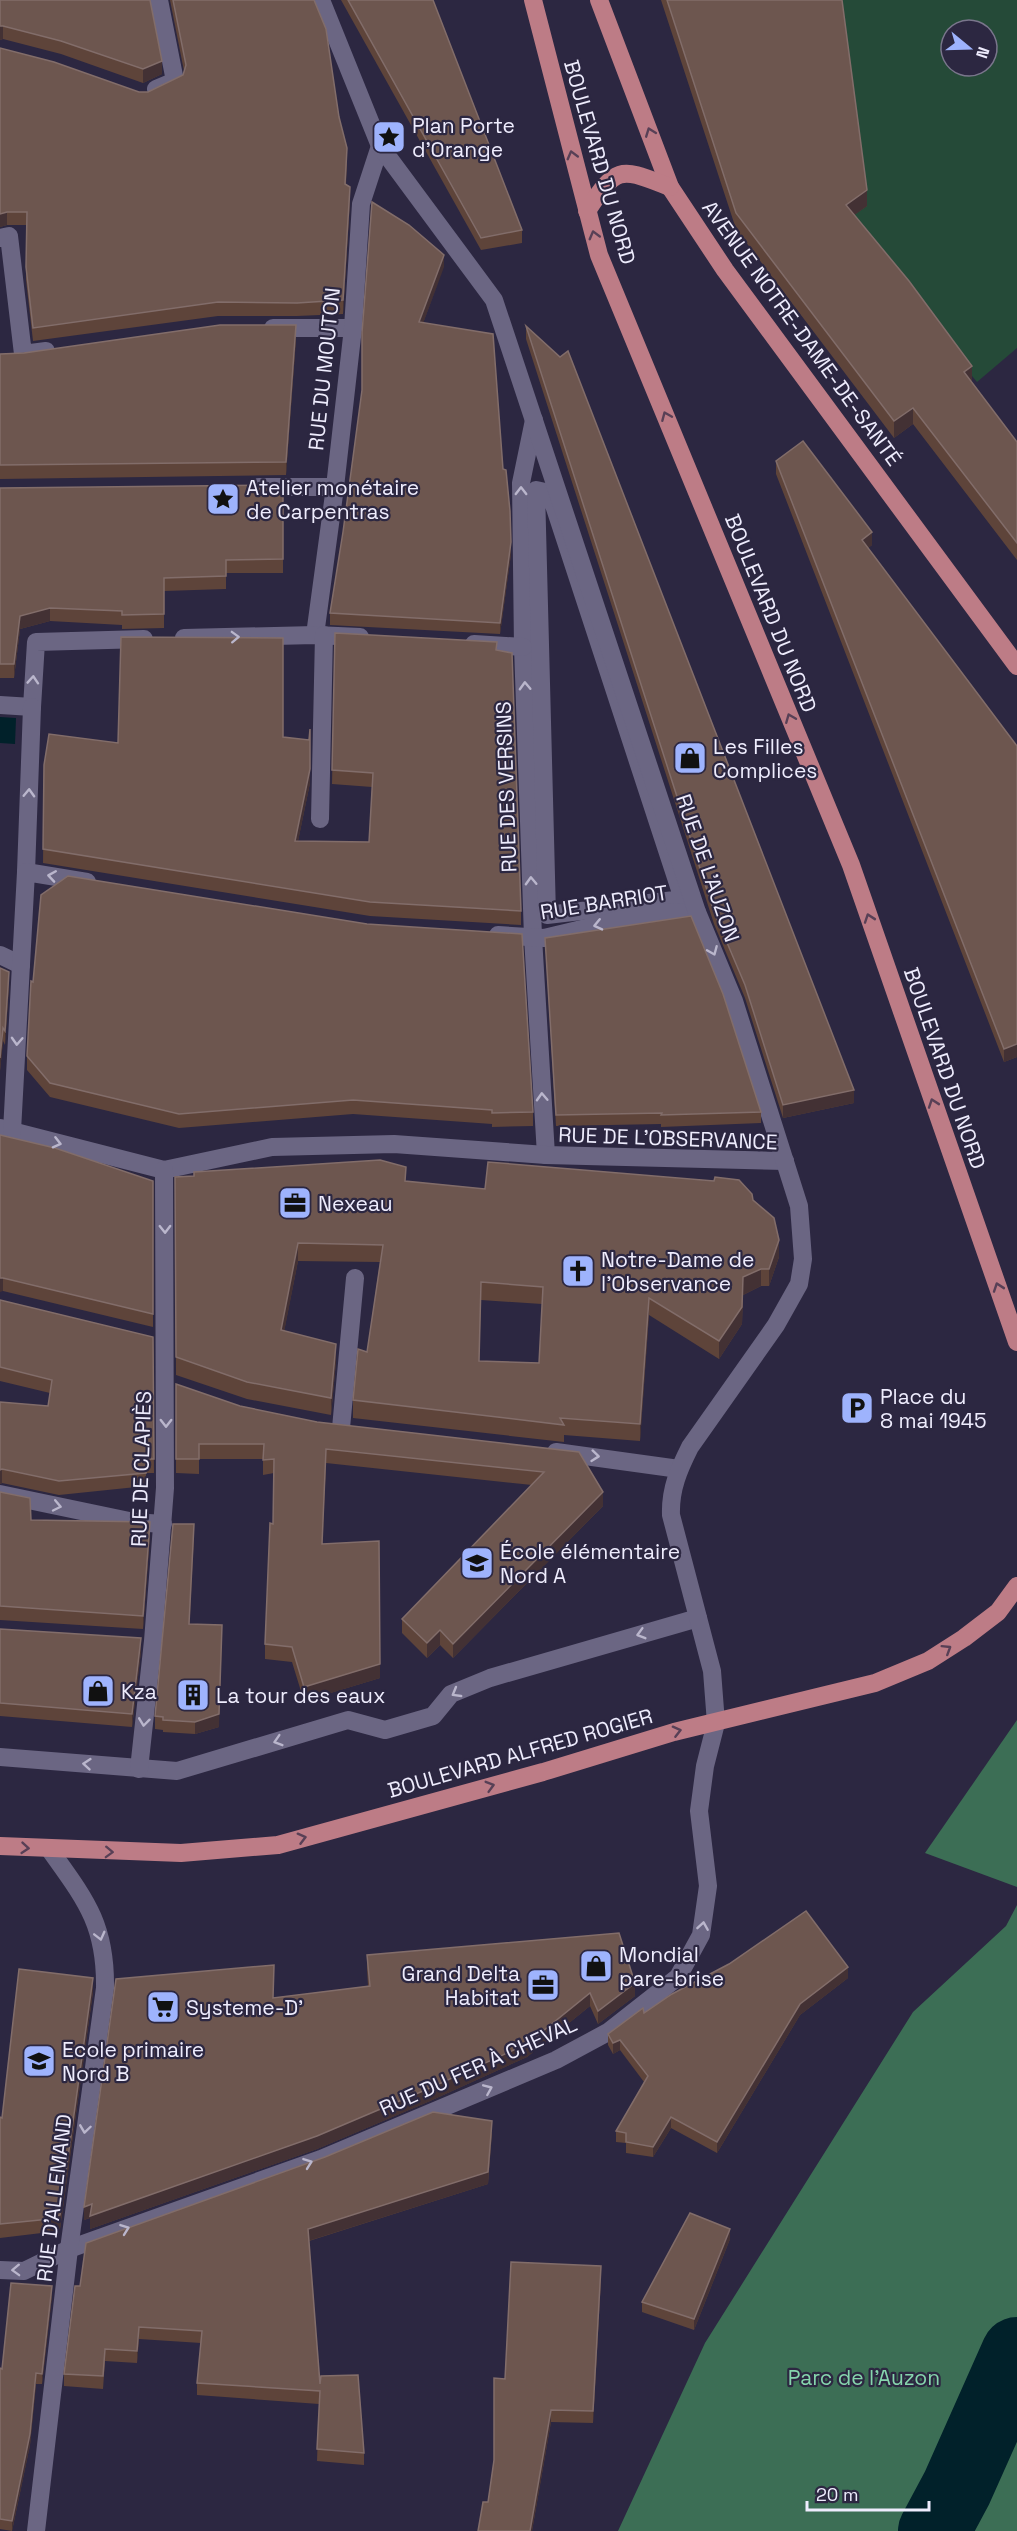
<svg xmlns="http://www.w3.org/2000/svg" width="1017" height="2531" viewBox="0 0 1017 2531" font-family="'Space Grotesk',sans-serif">
<style>
.green{fill:#254a38;fill-rule:evenodd}
.forest{fill:#3c6e55}
.water{fill:#01212a}
.lines{fill:none;stroke-linecap:round;stroke-linejoin:round}
.river{stroke:#01212a;stroke-width:72}
.minor{stroke:#6b6683;stroke-width:18}
.major{stroke:#bd7c86;stroke-width:18}
.wall{fill:#5e443a;fill-rule:evenodd}
.shaded-wall{fill:#433134}
.building{fill:#6d564f;stroke:#826d6a;stroke-width:1.5;fill-rule:evenodd}
.oneway{stroke:#584056}
.oneway2{stroke:#bab6cc}
.labels{text-anchor:middle;dominant-baseline:central;stroke-width:4.5;stroke-linejoin:round;paint-order:stroke}
.poi-label{font-size:21px;fill:#eeecfd;stroke:#2c2741;text-anchor:start}
.street-label{font-size:21px;fill:#eeecfd;stroke:#2c2741}
.park-label{font-size:21px;fill:#86d5ad;stroke:#2c2741}
</style>
<rect width="100%" height="100%" fill="#2c2741"/>
<!-- green -->
<path class="green" d="M839 0H1017V348L977 382 846 221ZM951 30H987V66H951Z"/>
<!-- forest -->
<g class="forest">
<path d="M1017 1720V1887L925 1853Z"/>
<path d="M1017 1905V2531H618L705 2343 913 2012 1006 1926Z"/>
</g>
<!-- water -->
<path class="water" d="M0 717 16 718 15 744 0 743Z"/>
<g class="lines">
<!-- river -->
<path class="river" d="M934 2531 957 2488 1017 2353"/>
<!-- minor -->
<g class="minor">
<path d="M156 89 175 81 159 0"/>
<path d="M0 238 9 236 23 354 46 351"/>
<path d="M273 328H353"/>
<path d="M534 420 521 483 523 647 533 937 546 1155"/>
<path d="M259 487H335"/>
<path d="M536 490 550 493 683 899 547 915Z"/>
<path d="M315 635 335 487 353 328 361 204 380 146"/>
<path d="M184 638 315 635 360 637"/>
<path d="M474 644 523 647"/>
<path d="M0 705 32 707 36 642 144 639"/>
<path d="M320 819 324 635"/>
<path d="M26 872 32 707"/>
<path d="M498 935 544 938 649 913 697 912"/>
<path d="M0 955 21 965"/>
<path d="M0 1128 164 1170 272 1147 394 1144 546 1155 785 1161"/>
<path d="M12 1131 26 872 87 882"/>
<path d="M341 1428 355 1278"/>
<path d="M556 1452 679 1469"/>
<path d="M0 1494 134 1522 163 1524"/>
<path d="M0 1757 177 1771 348 1720 385 1730 433 1716 451 1694 490 1678 698 1618"/>
<path d="M139 1769 153 1641 165 1488 164 1170"/>
<path d="M0 2270 24 2271 69 2249 321 2159 556 2060 608 2032 678 1977 701 1935 708 1886 699 1811 705 1766 716 1723 712 1671 671 1515C670 1489 679 1469 690 1447L776 1325 799 1284 803 1259 799 1206 734 1001 697 912 494 300 380 146 321 0"/>
<path d="M36 2531 69 2249 105 1988C106 1924 85 1899 50 1850"/>
</g>
<!-- major -->
<g class="major">
<path d="M533 0 599 255 851 865 1017 1342"/>
<path d="M599 0 670 187 725 270 1017 666"/>
<path d="M587 211C618 164 620 168 670 187"/>
<path d="M0 1846 181 1853 278 1845 543 1772 674 1732 875 1683 928 1661 964 1638 998 1612 1017 1586"/>
</g>
</g>
<!-- wall -->
<g class="wall">
<path d="M0 0 162 74 143 83 61 54 3 39 0 40Z"/>
<path d="M170 0H314L339 117 347 162 346 184 350 201 343 314 297 316H218L33 341 26 280 27 225H7L0 227V48L139 92H148L183 75 184 71Z"/>
<path d="M341 0H433L522 230V243L481 250Z"/>
<path d="M661 0H842L867 206 854 215 972 382 1017 442V560L913 424 894 438 736 229Z"/>
<path d="M444 267 423 323 503 469 511 554 500 634 330 625V613L343 532Z"/>
<path d="M526 326 854 1103 783 1118 745 998 714 924 526 339Z"/>
<path d="M296 339 286 475 0 479V354Z"/>
<path d="M776 461 872 545 868 548 1017 746V1057L1004 1062 776 474Z"/>
<path d="M283 485V573H226V589L164 591V628L122 629V625L50 621 20 629 14 678H0V488Z"/>
<path d="M335 633 497 651 521 911V925L370 916 43 863 44 765 118 743 283 737 310 783 298 841 369 842 372 787 332 784Z"/>
<path d="M545 938 761 1112V1123L661 1127V1124L556 1126Z"/>
<path d="M0 968 9 985 5 1045 3 1041 0 1071Z"/>
<path d="M27 1056 533 1112V1126L492 1127V1124L353 1114 179 1128 50 1097 27 1070Z"/>
<path d="M0 1135 153 1181V1327L3 1291Z"/>
<path d="M175 1177 406 1181 485 1189 753 1200 779 1257 769 1286H761L743 1295 742 1324 719 1359 649 1315 640 1441 564 1435V1442L353 1418V1400L367 1352 380 1262 298 1261 284 1331 336 1361 331 1415 247 1399 176 1375ZM481 1300 542 1304 539 1363 479 1361Z"/>
<path d="M0 1300 153 1337 154 1473H146V1486L59 1495 2 1483 0 1484V1402L48 1406 50 1393 0 1381Z"/>
<path d="M176 1384 240 1406 317 1422 579 1452 603 1506 453 1658 440 1645 427 1658 402 1633V1619L532 1485 326 1463 322 1544 380 1678 304 1701 292 1662 265 1659V1644L273 1524 274 1473 263 1475V1459H199V1474L176 1473Z"/>
<path d="M0 1492 31 1520 150 1535 143 1629 0 1620Z"/>
<path d="M194 1536 189 1624 219 1727 195 1734 163 1732V1730L155 1729V1716Z"/>
<path d="M0 1629 141 1651 132 1727 0 1716Z"/>
<path d="M367 1955 635 1996 598 2024 590 2006 527 2057 430 2101 317 2149 90 2229V2218L84 2220 273 1998 368 1986 367 1968Z"/>
<path d="M848 1978 800 2015 717 2153 671 2128 653 2157 626 2153V2143L616 2142V2131L644 2082 620 2050 613 2054 608 2045V2034L644 2013Z"/>
<path d="M93 1992 60 2229 50 2232 0 2238V2117L2 2118Z"/>
<path d="M492 2133 488 2184 309 2241 320 2384 364 2453V2465L317 2461 319 2404 197 2395V2383L201 2343 139 2339 137 2363 105 2361 103 2389 64 2386V2374L80 2286Z"/>
<path d="M730 2239 694 2330 642 2312V2302Z"/>
<path d="M601 2279 593 2423 551 2422 532 2531H478L488 2502 505 2379Z"/>
<path d="M52 2296 42 2384H36L30 2445 12 2531 0 2529V2368L2 2369Z"/>
</g>
<!-- shaded-wall -->
<g class="shaded-wall">
<path d="M0 26H3V39L0 40Z"/>
<path d="M162 61V74L143 83V69Z"/>
<path d="M350 187V201L343 314V300Z"/>
<path d="M867 190V206L846 221V205Z"/>
<path d="M7 212V225L0 227V214Z"/>
<path d="M444 255V267L419 334V322Z"/>
<path d="M296 325V339L286 475V462Z"/>
<path d="M972 366V382L964 372Z"/>
<path d="M913 408V424L894 438V421Z"/>
<path d="M872 532V545L862 553V540Z"/>
<path d="M511 542V554L500 634V623Z"/>
<path d="M50 608V621L20 629 14 678V664L20 616Z"/>
<path d="M310 729V783L295 856V841Z"/>
<path d="M9 972V985L5 1045V1031Z"/>
<path d="M3 1028V1041L0 1071V1058Z"/>
<path d="M1017 1044V1057L1004 1062V1049Z"/>
<path d="M854 1090V1103L783 1118V1105Z"/>
<path d="M779 1240V1257L769 1286V1269Z"/>
<path d="M298 1243V1261L281 1348V1330Z"/>
<path d="M761 1269V1286L743 1295 742 1324 719 1359V1341L743 1277Z"/>
<path d="M0 1278H3V1291L0 1292Z"/>
<path d="M649 1298V1315L640 1441V1424Z"/>
<path d="M336 1344V1361L331 1415V1398Z"/>
<path d="M326 1449V1463L322 1558V1544Z"/>
<path d="M2 1469V1483L0 1484V1470Z"/>
<path d="M603 1492V1506L453 1658V1644Z"/>
<path d="M150 1522V1535L143 1629V1616Z"/>
<path d="M194 1524V1536L189 1636V1624Z"/>
<path d="M440 1630V1645L427 1658V1643Z"/>
<path d="M141 1638V1651L132 1727V1714Z"/>
<path d="M222 1638 219 1727 195 1734V1722Z"/>
<path d="M380 1664V1678L304 1701V1687Z"/>
<path d="M848 1967V1978L800 2015 717 2153V2142L800 2004Z"/>
<path d="M93 1978V1992L60 2229 50 2232V2219Z"/>
<path d="M635 1983V1996L598 2024V2011Z"/>
<path d="M590 1993V2006L527 2057 430 2101 317 2149 90 2229V2218L84 2220V2207Z"/>
<path d="M620 2040V2050L613 2054V2043Z"/>
<path d="M671 2117V2128L653 2157V2147Z"/>
<path d="M492 2121 488 2184 308 2241V2229Z"/>
<path d="M730 2229V2239L694 2330V2319Z"/>
<path d="M601 2266V2279L593 2423V2411Z"/>
<path d="M52 2286V2296L42 2384V2374Z"/>
<path d="M139 2327V2339L137 2363V2351Z"/>
<path d="M36 2373V2384L30 2445 12 2531V2521Z"/>
<path d="M551 2410V2422L532 2531H530Z"/>
</g>
<!-- building -->
<g class="building">
<path d="M0 0H150L162 61 143 69 61 41 3 26H0Z"/>
<path d="M173 0H314L326 29 339 117 347 148 345 184 350 187 343 300 297 303 218 302 33 328 26 267 27 212H7L0 214V48L54 62 139 92H148L183 75 186 65Z"/>
<path d="M348 0H433L522 230 481 238Z"/>
<path d="M667 0H842L867 190 846 205 909 281 972 366 964 372 1017 442V543L913 408 894 421 736 213Z"/>
<path d="M372 202 409 225 444 255 419 322 493 334 503 469 506 470 510 511 511 542 500 623 330 613 343 532 362 390V333Z"/>
<path d="M220 325H296L286 462 0 465V354L24 353Z"/>
<path d="M526 326 560 357 568 351 854 1090 783 1105 745 985 714 912Z"/>
<path d="M803 441 872 532 862 540 1017 746V1044L1004 1049 776 461Z"/>
<path d="M283 485V559L226 560V576L164 578V614L122 615V611L50 608 20 616 14 664H0V488Z"/>
<path d="M335 633 497 642 496 650 512 653 521 911 370 902 43 849 44 765 49 734 118 743 121 637 283 638V737L309 740 310 729V769L295 841 369 842 373 773 332 770Z"/>
<path d="M68 876 367 924 522 934 533 1112 492 1113V1110L353 1100 179 1114 50 1083 27 1056 31 981 33 982 41 895Z"/>
<path d="M691 916 723 994 761 1112 661 1115 662 1113 556 1115 545 938Z"/>
<path d="M0 968 9 972 5 1031 3 1028 0 1058Z"/>
<path d="M0 1135 55 1148 153 1181V1314L3 1278H0Z"/>
<path d="M380 1160 406 1167 405 1181 485 1189 488 1162 714 1181 715 1177 739 1180 752 1194 753 1200 774 1218 779 1240 769 1269H761L743 1277 742 1307 719 1341 649 1298 640 1424 560 1418 564 1425 353 1400 358 1349 367 1352 383 1245 298 1243 281 1330 336 1344 331 1398 247 1382 176 1357 175 1177 194 1176V1172ZM481 1282 543 1287 539 1363 479 1361Z"/>
<path d="M0 1300 153 1337 154 1459H146V1473L59 1481 2 1469 0 1470V1402L48 1406 52 1380 0 1367Z"/>
<path d="M176 1384 240 1406 317 1422 579 1452 603 1492 453 1644 440 1630 427 1643 402 1619 544 1472 326 1449 322 1544 379 1541 380 1664 304 1687 292 1647 265 1644 270 1523 273 1524 274 1459 263 1460 264 1444H199V1459H176Z"/>
<path d="M0 1492 30 1498 31 1520 150 1522 143 1616 0 1606Z"/>
<path d="M173 1524H194L189 1624 222 1625 219 1714 195 1722 163 1720V1717L155 1716Z"/>
<path d="M0 1629 141 1638 132 1714 0 1703Z"/>
<path d="M806 1911 848 1967 800 2004 717 2142 671 2117 653 2147 626 2142V2133L616 2131 648 2076 620 2040 613 2043 608 2034 643 2008 644 2013 672 1994 729 1964Z"/>
<path d="M619 1933 635 1983 598 2011 590 1993 527 2044 430 2088 317 2136 90 2216 92 2204 84 2207 116 1979 274 1965 273 1998 370 1986 367 1955Z"/>
<path d="M19 1969 93 1978 60 2215 50 2219 0 2224V2117L2 2118Z"/>
<path d="M433 2112 492 2121 488 2172 308 2229 320 2384 321 2376 358 2375 364 2453 317 2449 320 2391 197 2383 202 2331 139 2327 137 2351 105 2349 103 2376 64 2374 75 2286H80L86 2243 325 2157Z"/>
<path d="M690 2213 730 2229 694 2319 642 2302Z"/>
<path d="M511 2262 601 2266 593 2411 551 2410 530 2531H478L483 2502H488L494 2460V2378L505 2379Z"/>
<path d="M11 2283 52 2286 42 2374 36 2373 30 2434 12 2521 0 2519V2368L2 2369Z"/>
</g>
<!-- one-way arrows -->
<defs><path id="oneway-chevron" d="M-2-3.5L2.5 0L-2 3.5" fill="none" stroke-width="1.6" stroke-linecap="round" stroke-linejoin="round" transform="scale(1.5)"/></defs>
<g class="oneway">
<use href="#oneway-chevron" transform="translate(650 132) rotate(-111)"/>
<use href="#oneway-chevron" transform="translate(572 155) rotate(-105)"/>
<use href="#oneway-chevron" transform="translate(594 235) rotate(-105)"/>
<use href="#oneway-chevron" transform="translate(666 416) rotate(-113)"/>
<use href="#oneway-chevron" transform="translate(790 718) rotate(-112)"/>
<use href="#oneway-chevron" transform="translate(869 918) rotate(-109)"/>
<use href="#oneway-chevron" transform="translate(933 1103) rotate(-109)"/>
<use href="#oneway-chevron" transform="translate(998 1287) rotate(-109)"/>
<use href="#oneway-chevron" transform="translate(947 1649) rotate(-32)"/>
<use href="#oneway-chevron" transform="translate(677 1731) rotate(-14)"/>
<use href="#oneway-chevron" transform="translate(490 1786) rotate(-16)"/>
<use href="#oneway-chevron" transform="translate(302 1838) rotate(-15)"/>
<use href="#oneway-chevron" transform="translate(25 1848) rotate(5)"/>
<use href="#oneway-chevron" transform="translate(109 1852) rotate(2)"/>
</g>
<g class="oneway2">
<use href="#oneway-chevron" transform="translate(521 491) rotate(-90)"/>
<use href="#oneway-chevron" transform="translate(235 637) rotate(-2)"/>
<use href="#oneway-chevron" transform="translate(33 680) rotate(-86)"/>
<use href="#oneway-chevron" transform="translate(525 686) rotate(-92)"/>
<use href="#oneway-chevron" transform="translate(29 793) rotate(-88)"/>
<use href="#oneway-chevron" transform="translate(52 876) rotate(-171)"/>
<use href="#oneway-chevron" transform="translate(531 881) rotate(-92)"/>
<use href="#oneway-chevron" transform="translate(598 925) rotate(167)"/>
<use href="#oneway-chevron" transform="translate(713 951) rotate(67)"/>
<use href="#oneway-chevron" transform="translate(17 1041) rotate(93)"/>
<use href="#oneway-chevron" transform="translate(542 1097) rotate(-93)"/>
<use href="#oneway-chevron" transform="translate(57 1143) rotate(14)"/>
<use href="#oneway-chevron" transform="translate(165 1229) rotate(89)"/>
<use href="#oneway-chevron" transform="translate(166 1423) rotate(90)"/>
<use href="#oneway-chevron" transform="translate(595 1456) rotate(6)"/>
<use href="#oneway-chevron" transform="translate(57 1506) rotate(12)"/>
<use href="#oneway-chevron" transform="translate(641 1634) rotate(164)"/>
<use href="#oneway-chevron" transform="translate(456 1693) rotate(150)"/>
<use href="#oneway-chevron" transform="translate(144 1722) rotate(97)"/>
<use href="#oneway-chevron" transform="translate(278 1741) rotate(163)"/>
<use href="#oneway-chevron" transform="translate(87 1764) rotate(-175)"/>
<use href="#oneway-chevron" transform="translate(703 1926) rotate(-81)"/>
<use href="#oneway-chevron" transform="translate(100 1936) rotate(76)"/>
<use href="#oneway-chevron" transform="translate(488 2089) rotate(-23)"/>
<use href="#oneway-chevron" transform="translate(85 2129) rotate(98)"/>
<use href="#oneway-chevron" transform="translate(308 2163) rotate(-20)"/>
<use href="#oneway-chevron" transform="translate(125 2229) rotate(-20)"/>
<use href="#oneway-chevron" transform="translate(16 2270) rotate(178)"/>
</g>
<!-- icons -->
<defs>
<g id="sight-square" transform="scale(1.725)"><rect x="-9" y="-9" width="18" height="18" rx="4" fill="#9eb3fd" stroke="#2c2741"/><path d="M0-6L1.8-2.2L6-1.7L2.9 1.2L3.7 5.4L0 3.3L-3.7 5.4L-2.9 1.2L-6-1.7L-1.8-2.2Z" fill="#111"/></g>
<g id="shop-square" transform="scale(1.725)"><rect x="-9" y="-9" width="18" height="18" rx="4" fill="#9eb3fd" stroke="#2c2741"/><path d="M-5-2.5h2.3a2.7 3.5 0 0 1 5.4 0H5L5.5 6h-11ZM-1.5-2.5h3a1.5 2.3 0 0 0-3 0Z" fill="#111"/></g>
<g id="office-square" transform="scale(1.725)"><rect x="-9" y="-9" width="18" height="18" rx="4" fill="#9eb3fd" stroke="#2c2741"/><path d="M-6-3h4V-5.5h4V-3h4V5H-6ZM-1-4.5V-3h2v-1.5ZM-6 0V1H6V0Z" fill="#111"/></g>
<g id="church-square" transform="scale(1.725)"><rect x="-9" y="-9" width="18" height="18" rx="4" fill="#9eb3fd" stroke="#2c2741"/><path d="M-1.2-6h2.4v3.5h3.3v2.4h-3.3V6h-2.4V-.1h-3.3v-2.4h3.3Z" fill="#111"/></g>
<g id="parking-square" transform="scale(1.725)"><rect x="-9" y="-9" width="18" height="18" rx="4" fill="#9eb3fd" stroke="#2c2741"/><path d="M-3.5-5.5H1a3.5 3.5 0 0 1 0 7H-1V5.5H-3.5ZM-1-3.4V-.6H.8a1.4 1.4 0 0 0 0-2.8Z" fill="#111"/></g>
<g id="school-square" transform="scale(1.725)"><rect x="-9" y="-9" width="18" height="18" rx="4" fill="#9eb3fd" stroke="#2c2741"/><path d="M0-5L7-2L0 1L-7-2ZM-4 1L0 2.5L4 1V4Q0 6-4 4Z" fill="#111"/></g>
<g id="building-square" transform="scale(1.725)"><rect x="-9" y="-9" width="18" height="18" rx="4" fill="#9eb3fd" stroke="#2c2741"/><path d="M-4-6H4V6H1V3H-1V6H-4ZM-2.5-4.3h1.7v1.8h-1.7ZM.8-4.3h1.7v1.8H.8ZM-2.5-1h1.7V.8h-1.7ZM.8-1h1.7V.8H.8Z" fill="#111"/></g>
<g id="supermarket-square" transform="scale(1.725)"><rect x="-9" y="-9" width="18" height="18" rx="4" fill="#9eb3fd" stroke="#2c2741"/><path d="M-6-5.5h2.5l.6 2H6L4.5 2H-2.5L-4.4-4H-6ZM-1.5 3.2a1.3 1.3 0 1 0 .1 0ZM3 3.2a1.3 1.3 0 1 0 .1 0Z" fill="#111"/></g>
</defs>
<g fill-rule="evenodd">
<use href="#sight-square" x="389" y="137"/>
<use href="#sight-square" x="223" y="499"/>
<use href="#shop-square" x="690" y="758"/>
<use href="#office-square" x="295" y="1203"/>
<use href="#church-square" x="578" y="1271"/>
<use href="#parking-square" x="857" y="1408"/>
<use href="#school-square" x="477" y="1563"/>
<use href="#shop-square" x="98" y="1691"/>
<use href="#building-square" x="193" y="1695"/>
<use href="#shop-square" x="596" y="1966"/>
<use href="#office-square" x="543" y="1985"/>
<use href="#supermarket-square" x="163" y="2007"/>
<use href="#school-square" x="39" y="2061"/>
</g>
<g class="labels">
<!-- poi labels -->
<g class="poi-label">
<text x="412" y="125">Plan Porte<tspan x="412" dy="24">d'Orange</tspan></text>
<text x="246" y="487">Atelier monétaire<tspan x="246" dy="24">de Carpentras</tspan></text>
<text x="713" y="746">Les Filles<tspan x="713" dy="24">Complices</tspan></text>
<text x="318" y="1203">Nexeau</text>
<text x="601" y="1259">Notre-Dame de<tspan x="601" dy="24">l'Observance</tspan></text>
<text x="880" y="1396">Place du<tspan x="880" dy="24">8 mai 1945</tspan></text>
<text x="500" y="1551">École élémentaire<tspan x="500" dy="24">Nord A</tspan></text>
<text x="121" y="1691">Kza</text>
<text x="216" y="1695">La tour des eaux</text>
<text x="619" y="1954">Mondial<tspan x="619" dy="24">pare-brise</tspan></text>
<text x="520" y="1973" text-anchor="end">Grand Delta<tspan x="520" dy="24">Habitat</tspan></text>
<text x="186" y="2007">Systeme-D'</text>
<text x="62" y="2049">Ecole primaire<tspan x="62" dy="24">Nord B</tspan></text>
</g>
<!-- street labels -->
<g class="street-label">
<text transform="translate(600 162) rotate(74)">BOULEVARD DU NORD</text>
<text transform="translate(802 333) rotate(54)">AVENUE NOTRE-DAME-DE-SANTÉ</text>
<text transform="translate(324 369) rotate(-84)">RUE DU MOUTON</text>
<text transform="translate(771 613) rotate(68)">BOULEVARD DU NORD</text>
<text transform="translate(506 787) rotate(-92)">RUE DES VERSINS</text>
<text transform="translate(708 868) rotate(71)">RUE DE L'AUZON</text>
<text transform="translate(604 902) rotate(-9)">RUE BARRIOT</text>
<text transform="translate(945 1068) rotate(71)">BOULEVARD DU NORD</text>
<text transform="translate(668 1138) rotate(2)">RUE DE L'OBSERVANCE</text>
<text transform="translate(141 1469) rotate(-88)">RUE DE CLAPIÈS</text>
<text transform="translate(520 1753) rotate(-16)">BOULEVARD ALFRED ROGIER</text>
<text transform="translate(478 2066) rotate(-24)">RUE DU FER À CHEVAL</text>
<text transform="translate(54 2198) rotate(-83)">RUE D'ALLEMAND</text>
</g>
<!-- park labels -->
<g class="park-label">
<text x="864" y="2377">Parc de l'Auzon</text>
</g>
</g>
<!-- north arrow -->
<g transform="translate(969 48) rotate(109)"><circle r="28" fill="#2c2741" stroke="#7a768c" stroke-width="1.5"/>
<path d="M0-4.5L10 22L0 15L-10 22Z" fill="#9eb3fd"/>
<text y="-9" font-size="16" font-weight="bold" text-anchor="middle" fill="#eeecfd">N</text>
</g>
<!-- scale -->
<path d="M807 2501v9h122v-9" fill="none" stroke="#eeecfd" stroke-width="3"/>
<text x="816" y="2501" font-size="18" fill="#eeecfd" stroke="#2c2741" stroke-width="4.5" paint-order="stroke">20 m</text>
</svg>
